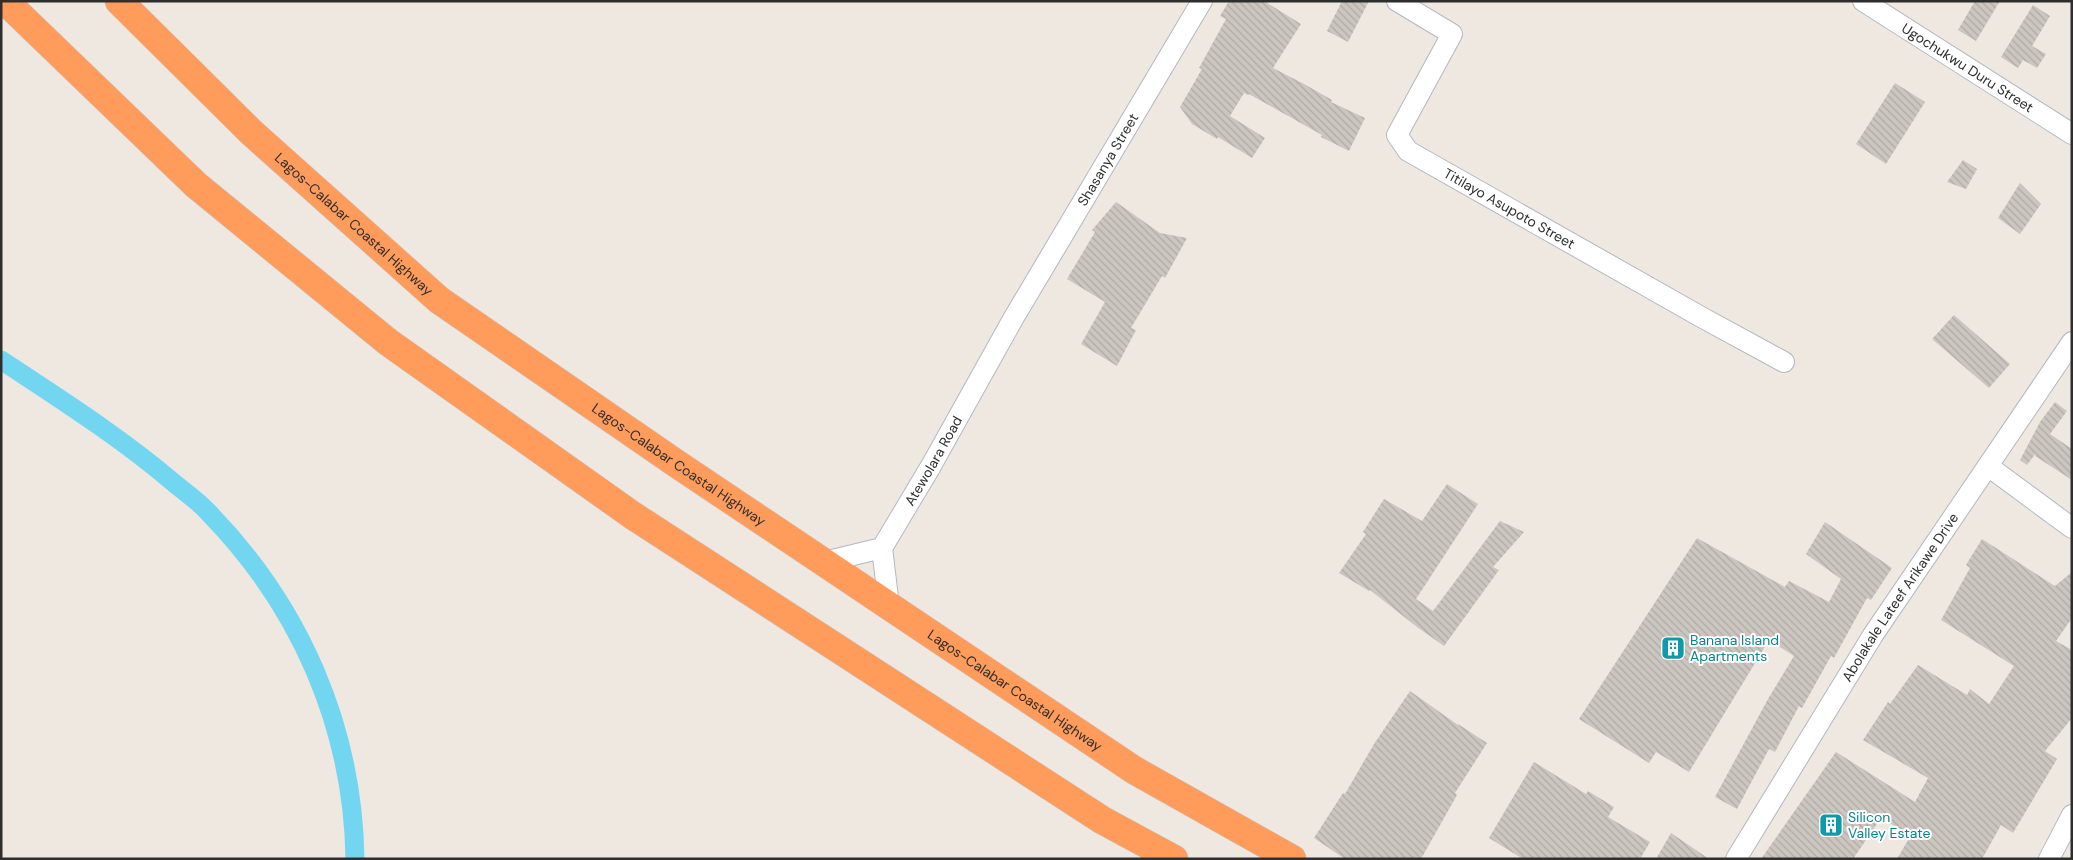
<svg xmlns="http://www.w3.org/2000/svg" width="2073" height="860" viewBox="0 0 2073 860" font-family="'DM Sans',sans-serif">
<style>
.lines{fill:none;stroke-linecap:round;stroke-linejoin:round}
.canal{stroke:#73d6f1;stroke-width:19}
.building{fill:url(#building-back-hatch)}
.minor-casing{stroke:#b4b7c1;stroke-width:22}
.highway-casing{stroke:#c9c9c9;stroke-width:29}
.minor{stroke:#fff;stroke-width:20}
.highway{stroke:#ff9b5b;stroke-width:28}
.labels{text-anchor:middle;dominant-baseline:central;stroke-width:4;stroke-linejoin:round;paint-order:stroke}
.street-label{font-size:14px;fill:#2e2e2e;stroke:#fff}
.culture-label{font-size:14px;fill:#0d838f;stroke:#fff;text-anchor:start}
</style>
<defs>
<pattern id="building-back-hatch" width="6" height="6" patternUnits="userSpaceOnUse" patternTransform="scale(1.25)"><rect width="6" height="6" fill="#cbc6bf"/><path d="M-1 5l2 2M0 0l6 6M5-1l2 2" fill="none" stroke="#afaaa4"/></pattern>
</defs>
<rect width="100%" height="100%" fill="#efe8e1"/>
<g class="lines">
<!-- canal -->
<path class="canal" d="M1 360C60 399 120 437 174 483 185 492 198 501 208 512 300 606 353 727 355 859"/>
</g>
<!-- building -->
<g class="building">
<path d="M1229 1H1264L1301 24 1273 68 1304 84 1332 100 1331 102 1365 118 1349 151 1321 137 1322 135 1249 94 1248 95 1244 93 1230 116 1265 138 1252 158 1218 137 1217 139 1192 124 1180 107 1202 69 1199 68 1226 19 1220 16Z"/>
<path d="M1342 1H1369L1348 42 1327 31Z"/>
<path d="M1975 1H2000L1976 41 1958 30Z"/>
<path d="M2033 5 2050 16 2032 46 2046 54 2037 68 2023 60 2018 68 2001 57Z"/>
<path d="M1895 83 1925 102 1886 164 1856 144Z"/>
<path d="M1963 160 1977 169 1966 189 1947 182Z"/>
<path d="M2020 183 2041 204 2020 234 1998 218Z"/>
<path d="M1116 202 1160 233 1187 238 1165 278 1162 276 1131 328 1136 330 1117 366 1081 344 1105 302 1067 279 1095 232 1092 230Z"/>
<path d="M1954 315 2010 364 1989 388 1932 339Z"/>
<path d="M2055 402 2067 411 2050 434 2072 449V480L2035 456 2036 453 2027 465 2020 460 2040 422Z"/>
<path d="M1447 484 1478 504 1416 599 1433 611 1500 521 1524 532 1493 567 1499 570 1444 646 1417 627 1370 590 1369 591 1339 573 1366 534 1363 532 1384 499 1422 521Z"/>
<path d="M1825 522 1892 568 1871 600 1867 598 1834 658 1831 656 1802 708 1799 706 1775 752 1769 749 1737 809 1715 797 1768 699 1794 656 1769 640 1689 772 1656 752 1649 763 1579 719 1697 538 1785 587 1789 581 1829 602 1841 579 1806 554Z"/>
<path d="M1982 539 2055 586 2072 572V618L2056 641 2072 650V718L2045 751 2057 759 2013 833 2001 825 1982 859H1897L1911 835 1881 818 1853 859H1761L1836 752 1915 802 1928 778 1863 740 1888 702 1890 704 1918 665 1967 695 1970 689 1989 704 2014 666 1941 620 1970 568 1966 565Z"/>
<path d="M1410 691 1458 725V724L1487 743 1455 793 1457 795 1421 859H1345L1314 838 1343 793 1345 794 1374 744Z"/>
<path d="M1534 762 1586 794 1588 791 1614 807 1608 817 1650 842 1640 859H1523L1489 838Z"/>
<path d="M1671 833 1709 859H1656Z"/>
</g>
<g class="lines">
<!-- minor casing -->
<g class="minor-casing">
<g id="minor">
<path id="s1" d="M1397 1 1452 34 1397 135 1408 151 1703 318 1784 362"/>
<path id="s2" d="M1863 1 2072 134"/>
<path d="M1988 466 2072 528"/>
<path d="M882 548 889 606"/>
<path id="s3" d="M824 562 882 548 931 466 1013 319 1202 1"/>
<path id="s4" d="M1736 859 1873 635 2072 342"/>
<path d="M2049 859 2072 815"/>
</g>
</g>
<!-- highway casing -->
<g class="highway-casing">
<g id="highway">
<path d="M5 1 196 185 388 342 632 515 1102 820 1174 859"/>
<path id="s5" d="M119 1 251 132 439 300 677 464 1134 770 1292 859"/>
</g>
</g>
<!-- minor -->
<use href="#minor" class="minor"/>
<!-- highway -->
<use href="#highway" class="highway"/>
</g>
<!-- icons -->
<defs>
<g id="building-square" transform="scale(1.25)"><rect x="-9" y="-9" width="18" height="18" rx="4" fill="#0f9aa8" stroke="#fff"/><path d="M-4-6H4V6H1V3H-1V6H-4ZM-2.5-4.3h1.7v1.8h-1.7ZM.8-4.3h1.7v1.8H.8ZM-2.5-1h1.7V.8h-1.7ZM.8-1h1.7V.8H.8Z" fill="#fff"/></g>
</defs>
<g fill-rule="evenodd">
<use href="#building-square" x="1673" y="648"/>
<use href="#building-square" x="1831" y="825"/>
</g>
<g class="labels">
<!-- street labels -->
<g class="street-label">
<text stroke="none"><textPath href="#s2" startOffset="124">Ugochukwu Duru Street</textPath></text>
<text stroke="none"><textPath href="#s3" startOffset="509">Shasanya Street</textPath></text>
<text stroke="none"><textPath href="#s1" startOffset="315">Titilayo Asupoto Street</textPath></text>
<text stroke="none"><textPath href="#s5" startOffset="324">Lagos-Calabar Coastal Highway</textPath></text>
<text stroke="none"><textPath href="#s3" startOffset="161">Atewolara Road</textPath></text>
<text stroke="none"><textPath href="#s5" startOffset="729">Lagos-Calabar Coastal Highway</textPath></text>
<text stroke="none"><textPath href="#s4" startOffset="309">Abolakale Lateef Arikawe Drive</textPath></text>
<text stroke="none"><textPath href="#s5" startOffset="1134">Lagos-Calabar Coastal Highway</textPath></text>
</g>
<!-- culture labels -->
<g class="culture-label">
<text x="1690" y="640">Banana Island<tspan x="1690" dy="16">Apartments</tspan></text>
<text x="1848" y="817">Silicon<tspan x="1848" dy="16">Valley Estate</tspan></text>
</g>
</g>
<!-- border -->
<rect width="2073" height="860" fill="none" stroke="#2e2e2e" stroke-width="5"/>
</svg>
